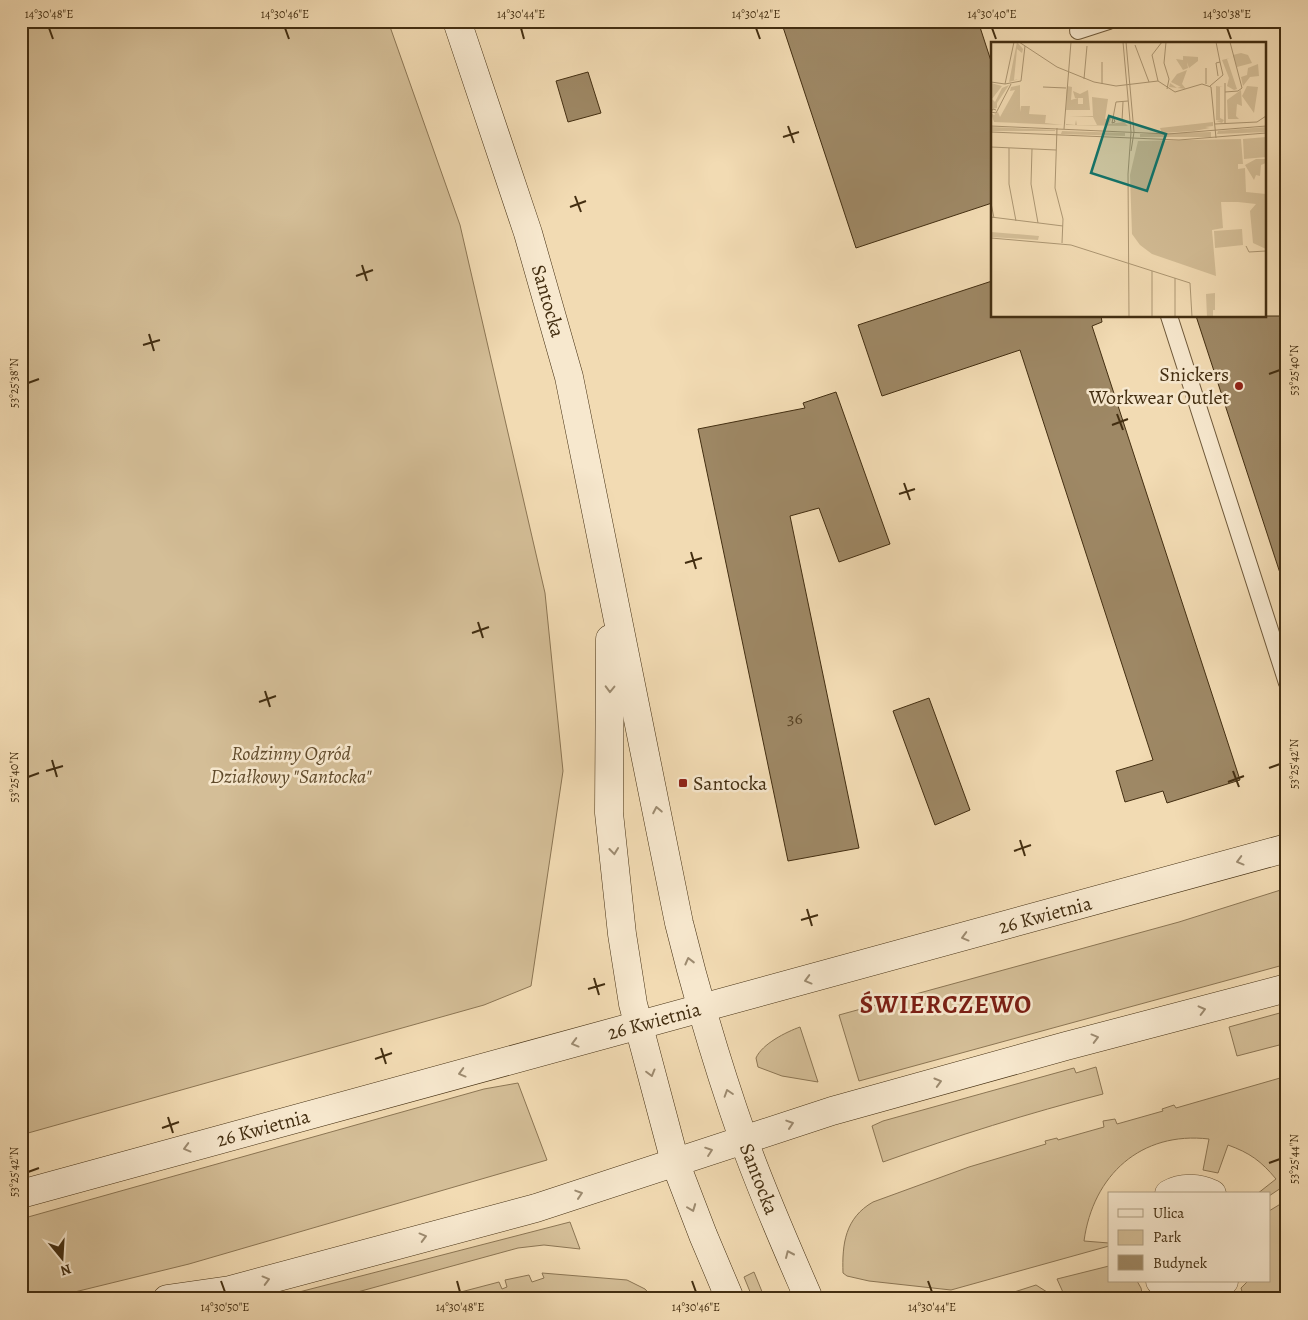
<svg xmlns="http://www.w3.org/2000/svg" width="1308" height="1320" viewBox="0 0 1308 1320" font-family="Alegreya,serif">
<style>
.green{fill:#d4be97;stroke:#8c7654}
.building{fill:#9e8865;stroke:#432e11}
.lines{fill:none;stroke-linecap:round;stroke-linejoin:round}
.lane-casing{stroke:#6f593a;stroke-width:18}
.street-casing{stroke:#6f593a;stroke-width:29}
.secondary-casing{stroke:#432e11;stroke-width:29}
.lane{stroke:#f7e8ce;stroke-width:16}
.street{stroke:#f7e8ce;stroke-width:28}
.secondary{stroke:#f7e8ce;stroke-width:28}
.oneway{stroke:#9d8b70}
.ticks{fill:none;stroke:#432e11;stroke-width:2}
.poi-dot{fill:#8f2418;stroke:#f7e8ce;stroke-width:2}
.labels{text-anchor:middle;dominant-baseline:central;stroke-width:5;stroke-linejoin:round;paint-order:stroke}
.number-label{font-size:18px;fill:#5a4426}
.street-label{font-size:20px;fill:#432e11;stroke:#f7e8ce}
.poi-label{font-size:20px;fill:#432e11;stroke:#f7e8ce;text-anchor:end}
.park-label{font-size:20px;font-style:italic;fill:#604b2c;stroke:#f7e8ce}
.district-label{font-size:25px;font-weight:bold;letter-spacing:1px;fill:#7a1f14;stroke:#f7e8ce}
.inset-road{fill:none;stroke:#ac9672;stroke-width:1}
.view{fill:#0f766e;fill-opacity:0.15;stroke:#0f766e;stroke-width:2.5}
.inset-edge{fill:none;stroke:#432e11;stroke-width:2.5}
.neatline{fill:none;stroke:#432e11;stroke-width:2}
.ticks-label{font-size:12px;text-anchor:middle;fill:#432e11}
</style>
<rect width="100%" height="100%" fill="#f2dbb3"/>
<filter id="stains"><feTurbulence type="fractalNoise" baseFrequency=".004" numOctaves="4"/><feColorMatrix values="0 0 0 0 .2 0 0 0 0 .09 0 0 0 0 .02 0 0 0 .5 -.17"/></filter>
<radialGradient id="worn" r=".72"><stop offset=".6" stop-color="#630" stop-opacity="0"/><stop offset="1" stop-color="#630" stop-opacity=".3"/></radialGradient>
<!-- green -->
<g class="green">
<path d="M21 21H388L460 225 545 593 563 771 531 986 484 1005 21 1135Z"/>
<path d="M1287 888V964L859 1081 839 1015 1179 922Z"/>
<path d="M1287 1011V1043L1237 1056 1229 1027Z"/>
<path d="M800 1027 818 1082 782 1076 758 1067 756 1058C762 1044 786 1032 800 1027Z"/>
<path d="M1096 1067 1103 1094C1029 1113 956 1136 883 1162L872 1126 883 1121 1074 1068 1076 1073Z"/>
<path d="M1287 1076V1184L1269 1196V1194H1257L1276 1179C1261 1161 1250 1153 1228 1145L1218 1173 1203 1170 1209 1139C1141 1131 1093 1175 1084 1241L1109 1243V1246L951 1290 869 1281 847 1276 843 1273C842 1244 845 1218 873 1202L969 1167 1046 1144 1045 1141 1057 1138 1058 1140 1104 1127 1103 1121 1115 1119 1117 1124 1163 1111 1162 1109 1174 1105 1176 1108Z"/>
<path d="M518 1083 547 1160 189 1264 46 1299H21V1219L484 1089Z"/>
<path d="M1287 1200V1299H1244L1241 1288 1248 1281H1269V1211Z"/>
<path d="M570 1222 580 1249 544 1245 518 1248 332 1299H272Z"/>
<path d="M1109 1266V1281H1137L1141 1288 1143 1298 1066 1299 1057 1279Z"/>
<path d="M754 1272 765 1299H753L744 1277Z"/>
<path d="M542 1273 627 1280 645 1289 654 1299H434L499 1282 502 1289 507 1287 505 1280 529 1275 532 1282 544 1278Z"/>
<path d="M1036 1285 1047 1292 1050 1299H1011L1008 1294Z"/>
</g>
<!-- building -->
<g class="building">
<path d="M781 21H978L992 64V203L856 248Z"/>
<path d="M588 72 601 113 568 122 556 81Z"/>
<path d="M992 281V316H1101L1102 322 1092 326 1240 780 1167 803 1163 791 1125 802 1116 771 1153 760 1020 350 882 396 858 325Z"/>
<path d="M1196 316H1287V572L1280 573Z"/>
<path d="M836 392 890 544 839 562 819 508 790 516 859 848 788 861 698 429 805 408 803 403Z"/>
<path d="M929 698 970 810 935 825 893 711Z"/>
</g>
<g class="lines">
<!-- lane casing -->
<g class="lane-casing">
<g id="lane">
<path d="M1078 31 1109 21"/>
<path d="M1169 316 1287 683"/>
</g>
</g>
<!-- street casing -->
<g class="street-casing">
<g id="street">
<path d="M1169 1194C1183 1186 1199 1188 1212 1194"/>
<path d="M1160 1281C1179 1298 1204 1294 1224 1281"/>
</g>
</g>
<!-- secondary casing -->
<g class="secondary-casing">
<g id="secondary">
<path d="M457 21 528 233 569 377 679 923C697 996 718 1067 743 1138 762 1192 786 1246 809 1299"/>
<path d="M610 639 609 813 622 934 633 1004 675 1162 703 1235 730 1299"/>
<path d="M21 1194 1287 848"/>
<path d="M167 1299 230 1290 536 1208 832 1111 1066 1046 1287 988"/>
</g>
</g>
<!-- lane -->
<use href="#lane" class="lane"/>
<!-- street -->
<use href="#street" class="street"/>
<!-- secondary -->
<use href="#secondary" class="secondary"/>
</g>
<!-- one-way arrows -->
<defs><path id="oneway-chevron" d="M-2-3.5L2.5 0L-2 3.5" fill="none" stroke-width="1.6" stroke-linecap="round" stroke-linejoin="round" transform="scale(1.25)"/></defs>
<g class="oneway">
<use href="#oneway-chevron" transform="translate(610 689) rotate(91)"/>
<use href="#oneway-chevron" transform="translate(657 810) rotate(-101)"/>
<use href="#oneway-chevron" transform="translate(614 851) rotate(84)"/>
<use href="#oneway-chevron" transform="translate(1240 861) rotate(165)"/>
<use href="#oneway-chevron" transform="translate(965 937) rotate(165)"/>
<use href="#oneway-chevron" transform="translate(689 961) rotate(-104)"/>
<use href="#oneway-chevron" transform="translate(808 980) rotate(165)"/>
<use href="#oneway-chevron" transform="translate(1202 1010) rotate(-14)"/>
<use href="#oneway-chevron" transform="translate(1095 1038) rotate(-15)"/>
<use href="#oneway-chevron" transform="translate(575 1043) rotate(165)"/>
<use href="#oneway-chevron" transform="translate(462 1073) rotate(165)"/>
<use href="#oneway-chevron" transform="translate(651 1073) rotate(75)"/>
<use href="#oneway-chevron" transform="translate(938 1082) rotate(-16)"/>
<use href="#oneway-chevron" transform="translate(728 1093) rotate(-108)"/>
<use href="#oneway-chevron" transform="translate(790 1124) rotate(-18)"/>
<use href="#oneway-chevron" transform="translate(187 1148) rotate(165)"/>
<use href="#oneway-chevron" transform="translate(709 1151) rotate(-19)"/>
<use href="#oneway-chevron" transform="translate(579 1194) rotate(-18)"/>
<use href="#oneway-chevron" transform="translate(692 1208) rotate(69)"/>
<use href="#oneway-chevron" transform="translate(423 1237) rotate(-15)"/>
<use href="#oneway-chevron" transform="translate(789 1254) rotate(-114)"/>
<use href="#oneway-chevron" transform="translate(266 1280) rotate(-15)"/>
</g>
<!-- ticks -->
<path class="ticks" d="M49 28 53 39M285 28 289 39M521 28 524 39M756 28 760 39M992 28 996 39M1227 28 1231 39M788 126 794 143M783 137 799 132M575 196 581 212M570 207 586 201M362 265 367 281M356 276 373 270M149 334 154 351M143 345 160 340M1269 374 1280 370M28 383 39 379M1117 414 1123 430M1112 425 1128 419M904 483 910 500M899 494 915 489M691 552 696 569M685 563 702 558M478 622 483 638M472 633 489 627M265 691 270 707M259 702 276 696M52 760 57 777M1269 768 1280 764M46 771 63 766M1233 771 1239 787M28 777 39 773M1228 782 1244 776M1020 840 1025 856M1014 851 1031 845M807 909 812 926M801 920 818 915M594 978 599 995M588 989 605 984M381 1048 386 1064M375 1059 392 1053M168 1117 173 1133M162 1128 179 1122M1269 1163 1280 1159M28 1172 39 1168M221 1281 225 1292M457 1281 460 1292M692 1281 696 1292M928 1281 932 1292"/>
<!-- markers -->
<g class="poi-dot">
<circle cx="1239" cy="386" r="5"/>
<rect x="678" y="778" width="10" height="10" rx="2.5"/>
</g>
<g class="labels">
<!-- number labels -->
<g class="number-label">
<text x="795" y="718">36</text>
</g>
<!-- street labels -->
<g class="street-label">
<text transform="translate(548 301) rotate(74)">Santocka</text>
<text transform="translate(1045 915) rotate(-15)">26 Kwietnia</text>
<text transform="translate(654 1021) rotate(-15)">26 Kwietnia</text>
<text transform="translate(263 1128) rotate(-15)">26 Kwietnia</text>
<text transform="translate(759 1179) rotate(69)">Santocka</text>
</g>
<!-- poi labels -->
<g class="poi-label">
<text x="1229" y="374">Snickers<tspan x="1229" dy="23">Workwear Outlet</tspan></text>
<text x="693" y="783" text-anchor="start">Santocka</text>
</g>
<!-- park labels -->
<g class="park-label">
<text x="291" y="753">Rodzinny Ogród<tspan x="291" dy="23">Działkowy "Santocka"</tspan></text>
</g>
<!-- district labels -->
<g class="district-label">
<text x="946" y="1005">ŚWIERCZEWO</text>
</g>
</g>
<!-- overview -->
<g transform="translate(991 42)">
<rect width="275" height="275" fill="#f2dbb3"/>
<path d="M26 0 32 7 31 11 26 7 23 38 29 37 18 40ZM250 11 257 13 261 21 246 25 242 13ZM192 14 207 15V19L198 26 196 20 197 26 192 28 185 17 192 18ZM239 16 236 17 246 47 243 48 236 44 238 36 231 18ZM267 22 268 34 259 35 252 44 250 35 256 33 257 26ZM196 28 191 42 195 47 178 45 179 41 186 46 190 45 180 40 186 32ZM0 41 11 44 1 57 4 60 11 46 18 43 6 61V66L0 67ZM29 43V70L30 64H39L38 72 55 73 54 81 72 83 3 80 0 71 3 73 7 70 9 75 24 48 19 49 20 45ZM76 44 81 45 80 58 87 56V62H92V56H84L82 49 89 52 97 48 99 68H75ZM225 44 232 45H229V76L233 78 231 81 225 79 230 78H225ZM256 44 267 45 263 71 251 54ZM250 48 251 64 246 62 245 74 248 77H237L236 58ZM101 55 117 57 114 77 121 75 118 82 133 80 137 84 75 83 74 77 75 82 84 83 85 78 86 83H106L102 75H78L102 74ZM222 80V84L214 85 219 86 203 89 171 91 169 86ZM1 85 64 88V89H1ZM275 85V90L226 92 227 89ZM71 89 134 91V94L70 92ZM220 90V95H149V92ZM275 95V115L253 117 252 97ZM250 97 252 122H247V127L254 126 255 150 275 152V207L262 201 259 169 265 162 247 160H230L232 186 221 188 225 234 161 212 149 203 141 192 139 133 147 99ZM265 117H275V121L270 123 269 134 265 133 263 138 254 123ZM251 187 252 203 224 206 223 189ZM0 190 48 194 47 198 0 195ZM224 251V268H222V275H216L215 252Z" fill="#d4be97"/>
<path class="inset-road" d="M28 0 66 25 103 40 125 44 167 39M132 0 140 90 137 132 138 275M135 0 143 90 140 109M171 0 161 13 167 39 184 50 211 42 220 45 225 96M175 0 173 21 178 37 176 47M225 0 229 20M144 3 158 40M111 20V42M215 26V42M93 37 96 4M0 40 14 42 23 0M234 41V81M14 42 30 39 34 4M219 44 232 33 229 20 225 21 227 34M52 45 75 46M234 50 247 49 251 46 239 0M5 68 2 67 0 70 5 71 20 42M123 77 124 80 121 81 125 60 137 59M131 79 132 60M224 82 266 80 275 74M0 84 177 92 275 84M66 86 64 146 72 177 71 201M73 87 80 0M0 90 188 98 275 91M0 105 65 108M18 106V142L25 179M41 107 40 142 47 181M0 161 3 176M0 175 72 184M0 196 80 203 199 241 201 275M255 204 258 210 275 209M161 275V229M184 275V236"/>
<path class="view" d="M118 74 175 92 156 149 100 131Z"/>
<rect width="275" height="275" class="inset-edge"/>
</g>
<!-- margin -->
<rect width="1308" height="1320" fill="none" stroke="#f2dbb3" stroke-width="55"/>
<!-- legend -->
<rect x="1108" y="1192" width="162" height="90" fill="#f7e8ce" stroke="#af9e82"/>
<rect x="1118" y="1209" width="25" height="8" fill="#f7e8ce" stroke="#af9e82"/>
<text x="1153" y="1218" font-size="15" fill="#432e11">Ulica</text>
<rect x="1118" y="1230" width="25" height="15" fill="#d4be97" stroke="#af9e82"/>
<text x="1153" y="1242" font-size="15" fill="#432e11">Park</text>
<rect x="1118" y="1255" width="25" height="15" fill="#9e8865" stroke="#af9e82"/>
<text x="1153" y="1268" font-size="15" fill="#432e11">Budynek</text>
<!-- north arrow -->
<g transform="translate(62 1258) rotate(162)" stroke="#f7e8ce" stroke-width="4" paint-order="stroke">
<path d="M0-4L9 19L0 12L-9 19Z" fill="#432e11"/>
<text y="-8" font-size="14" font-weight="bold" text-anchor="middle" fill="#432e11">N</text>
</g>
<rect x="28" y="28" width="1252" height="1264" class="neatline"/>
<g class="ticks-label">
<text x="49" y="18">14°30'48"E</text>
<text x="285" y="18">14°30'46"E</text>
<text x="521" y="18">14°30'44"E</text>
<text x="756" y="18">14°30'42"E</text>
<text x="992" y="18">14°30'40"E</text>
<text x="1227" y="18">14°30'38"E</text>
<text transform="translate(1294 370) rotate(-90)" y="4">53°25'40"N</text>
<text transform="translate(14 383) rotate(-90)" y="4">53°25'38"N</text>
<text transform="translate(1294 764) rotate(-90)" y="4">53°25'42"N</text>
<text transform="translate(14 777) rotate(-90)" y="4">53°25'40"N</text>
<text transform="translate(1294 1159) rotate(-90)" y="4">53°25'44"N</text>
<text transform="translate(14 1172) rotate(-90)" y="4">53°25'42"N</text>
<text x="225" y="1311">14°30'50"E</text>
<text x="460" y="1311">14°30'48"E</text>
<text x="696" y="1311">14°30'46"E</text>
<text x="932" y="1311">14°30'44"E</text>
</g>
<rect width="100%" height="100%" filter="url(#stains)"/>
<rect width="100%" height="100%" fill="url(#worn)"/>
</svg>
